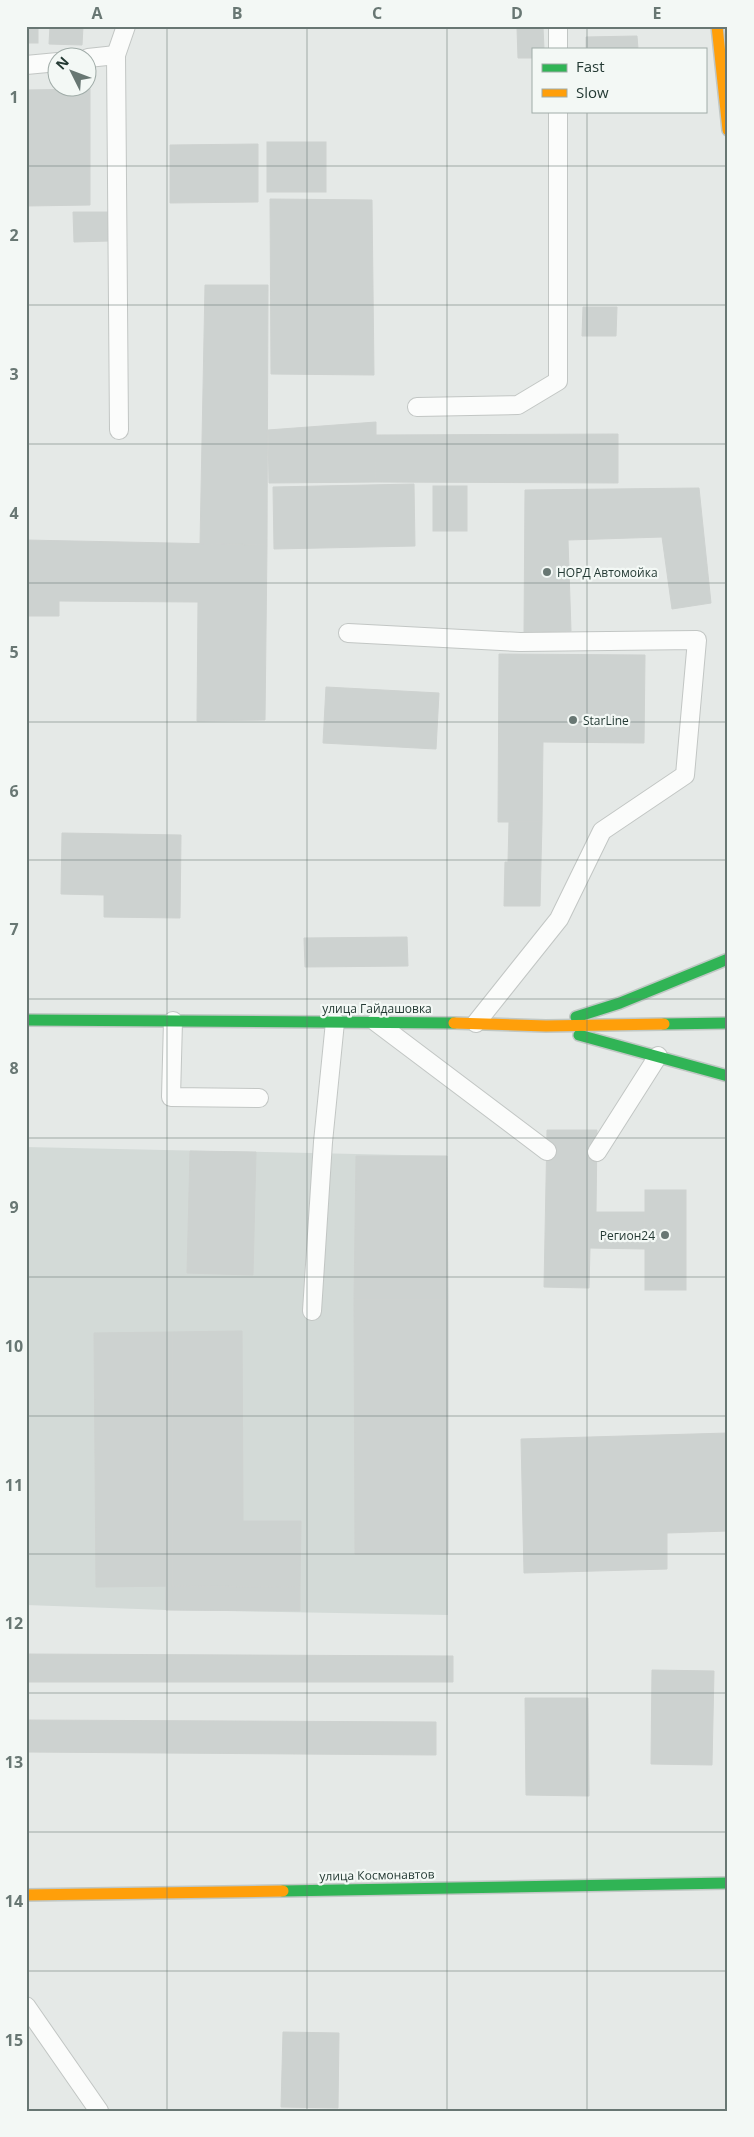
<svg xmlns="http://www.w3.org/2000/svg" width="754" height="2137" viewBox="0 0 754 2137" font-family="'Open Sans',sans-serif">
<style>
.built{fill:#d3dad7}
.building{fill:#cdd2d0;stroke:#ced2d0}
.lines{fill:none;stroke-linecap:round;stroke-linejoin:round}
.lane-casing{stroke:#c2c6c4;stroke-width:20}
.fast-casing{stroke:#c0c7c4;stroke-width:14}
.slow-casing{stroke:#c0c7c4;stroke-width:14}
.lane{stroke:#fbfcfb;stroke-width:18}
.fast{stroke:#30b455;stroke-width:11}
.slow{stroke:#ff9f0a;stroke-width:11}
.grid{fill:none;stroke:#687773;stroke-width:1;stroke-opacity:0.55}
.poi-dot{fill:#687773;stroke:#f3f8f5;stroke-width:2}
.labels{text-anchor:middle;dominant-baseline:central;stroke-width:4.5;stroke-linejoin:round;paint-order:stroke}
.poi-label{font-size:12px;fill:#243a34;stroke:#f3f8f5;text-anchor:start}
.street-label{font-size:12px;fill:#243a34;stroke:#f3f8f5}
.neatline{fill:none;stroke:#687773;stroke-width:2}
.grid-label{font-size:16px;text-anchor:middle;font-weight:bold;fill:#687773}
</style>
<rect width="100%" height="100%" fill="#e5e9e7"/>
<!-- built -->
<path class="built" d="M26 1147 447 1156 448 1615 166 1610 26 1605Z"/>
<!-- building -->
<g class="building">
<rect x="26" y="26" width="12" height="17"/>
<path d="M50 26H83L82 45 49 44Z"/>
<path d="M543 27 544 49H533V58H518L517 28Z"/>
<path d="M637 36 638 49H586V37Z"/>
<path d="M90 89V205L26 206V90Z"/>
<rect x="267" y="142" width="59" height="50"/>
<path d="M258 144V202L170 203V145Z"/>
<path d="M270 199 372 200 374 375 271 374Z"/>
<path d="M73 212H108L109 241 74 242Z"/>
<path d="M205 285H268L267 545 200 544Z"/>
<path d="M583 307H617L616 336H582Z"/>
<path d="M376 422V482L269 483 268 430Z"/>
<path d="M618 434V483L376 482 375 435Z"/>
<path d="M414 484 415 546 274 549 273 487Z"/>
<rect x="433" y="486" width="34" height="45"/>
<path d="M699 488 711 603 672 609 662 537 568 540 571 631 524 632 525 490Z"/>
<path d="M26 540 267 545 265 720 197 721 198 602 59 601V616H26Z"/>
<path d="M499 654 645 655 644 743 543 742 542 822H498Z"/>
<path d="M326 687 439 693 436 749 323 743Z"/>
<path d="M509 822H542L541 862H508Z"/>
<path d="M62 833 181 835 180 918 104 917V895L61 894Z"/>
<path d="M505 862H541L540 906H504Z"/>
<path d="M407 937 408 966 305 967 304 938Z"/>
<path d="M547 1130H597L596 1212H645V1249L590 1248 589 1288 544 1287Z"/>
<path d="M190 1151 256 1152 253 1275 187 1273Z"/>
<path d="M356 1156H447L448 1300H354Z"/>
<rect x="645" y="1190" width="41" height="100"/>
<path d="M354 1300H448V1554H355Z"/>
<path d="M242 1331 243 1521H301L300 1587 173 1586V1332Z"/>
<path d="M173 1332V1586L96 1587 94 1333Z"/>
<path d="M728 1433V1531L667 1533V1569L524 1573 521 1439Z"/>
<path d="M166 1586 300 1587V1611L166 1610Z"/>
<path d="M26 1654 453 1656V1682H26Z"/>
<path d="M652 1670 714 1671 712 1765 651 1764Z"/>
<path d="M525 1698H588L589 1796 526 1795Z"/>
<path d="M26 1720 436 1722V1755L26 1752Z"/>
<path d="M283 2032 339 2033 338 2108 281 2107Z"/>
</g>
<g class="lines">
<!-- lane casing -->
<g class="lane-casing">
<g id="lane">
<path d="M558 49V26"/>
<path d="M88 58 116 55"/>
<path d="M26 65 58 62"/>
<path d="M417 407 518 405 558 381V111"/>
<path d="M119 430 116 55 126 26"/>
<path d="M348 633 520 642 697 640 685 775 602 831 559 919 476 1023"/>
<path d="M173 1021 171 1097 259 1098"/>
<path d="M376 1022 547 1151"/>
<path d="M597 1152 658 1056"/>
<path d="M312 1311 323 1142 335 1022"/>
<path d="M26 2006 99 2111"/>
</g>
</g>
<!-- fast casing -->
<g class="fast-casing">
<g id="fast">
<path d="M576 1017 620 1003 728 959"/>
<path d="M26 1020 454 1023"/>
<path d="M664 1024 728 1023"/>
<path d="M579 1035 728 1076"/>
<path d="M283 1891 728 1883"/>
</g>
</g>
<!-- slow casing -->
<g class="slow-casing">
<g id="slow">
<path d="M717 26 728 130"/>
<path d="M454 1023 546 1026 664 1024"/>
<path d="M26 1895 283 1891"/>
</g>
</g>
<!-- lane -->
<use href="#lane" class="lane"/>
<!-- fast -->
<use href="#fast" class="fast"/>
<!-- slow -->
<use href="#slow" class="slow"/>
</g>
<!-- grid -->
<path class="grid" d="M167 26V2111M307 26V2111M447 26V2111M587 26V49M587 111V2111M26 166H728M26 305H728M26 444H728M26 583H728M26 722H728M26 860H728M26 999H728M26 1138H728M26 1277H728M26 1416H728M26 1554H728M26 1693H728M26 1832H728M26 1971H728"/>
<!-- markers -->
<g class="poi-dot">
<circle cx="547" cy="572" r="5"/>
<circle cx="573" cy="720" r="5"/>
<circle cx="665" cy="1235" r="5"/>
</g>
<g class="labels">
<!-- poi labels -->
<g class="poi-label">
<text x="557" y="572">НОРД Автомойка</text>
<text x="583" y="720">StarLine</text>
<text x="655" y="1235" text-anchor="end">Регион24</text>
</g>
<!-- street labels -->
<g class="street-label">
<text x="377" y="1008">улица Гайдашовка</text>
<text transform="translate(377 1875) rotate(-1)">улица Космонавтов</text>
</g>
</g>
<!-- border -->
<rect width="754" height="2137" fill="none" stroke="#f3f8f5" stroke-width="55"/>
<!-- legend -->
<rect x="532" y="48" width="175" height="65" fill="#f3f8f5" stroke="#a0aca8"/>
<rect x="542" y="64" width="25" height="8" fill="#30b455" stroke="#a0aca8"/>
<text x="576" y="72" font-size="15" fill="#243a34">Fast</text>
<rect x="542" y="89" width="25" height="8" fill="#ff9f0a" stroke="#a0aca8"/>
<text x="576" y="98" font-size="15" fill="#243a34">Slow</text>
<!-- north arrow -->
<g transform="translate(72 72) rotate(312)"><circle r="24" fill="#f3f8f5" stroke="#a0aca8"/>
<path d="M0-4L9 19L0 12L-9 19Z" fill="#687773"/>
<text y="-8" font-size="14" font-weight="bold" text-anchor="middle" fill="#243a34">N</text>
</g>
<rect x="28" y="28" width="698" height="2082" class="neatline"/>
<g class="grid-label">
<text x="97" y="19">A</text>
<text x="237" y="19">B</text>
<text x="377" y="19">C</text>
<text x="517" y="19">D</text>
<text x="657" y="19">E</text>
<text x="14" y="103">1</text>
<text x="14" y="241">2</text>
<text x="14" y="380">3</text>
<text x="14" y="519">4</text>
<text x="14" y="658">5</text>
<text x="14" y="797">6</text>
<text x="14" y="935">7</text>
<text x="14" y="1074">8</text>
<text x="14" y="1213">9</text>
<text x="14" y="1352">10</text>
<text x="14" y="1491">11</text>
<text x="14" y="1629">12</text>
<text x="14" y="1768">13</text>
<text x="14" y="1907">14</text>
<text x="14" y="2046">15</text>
</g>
</svg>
